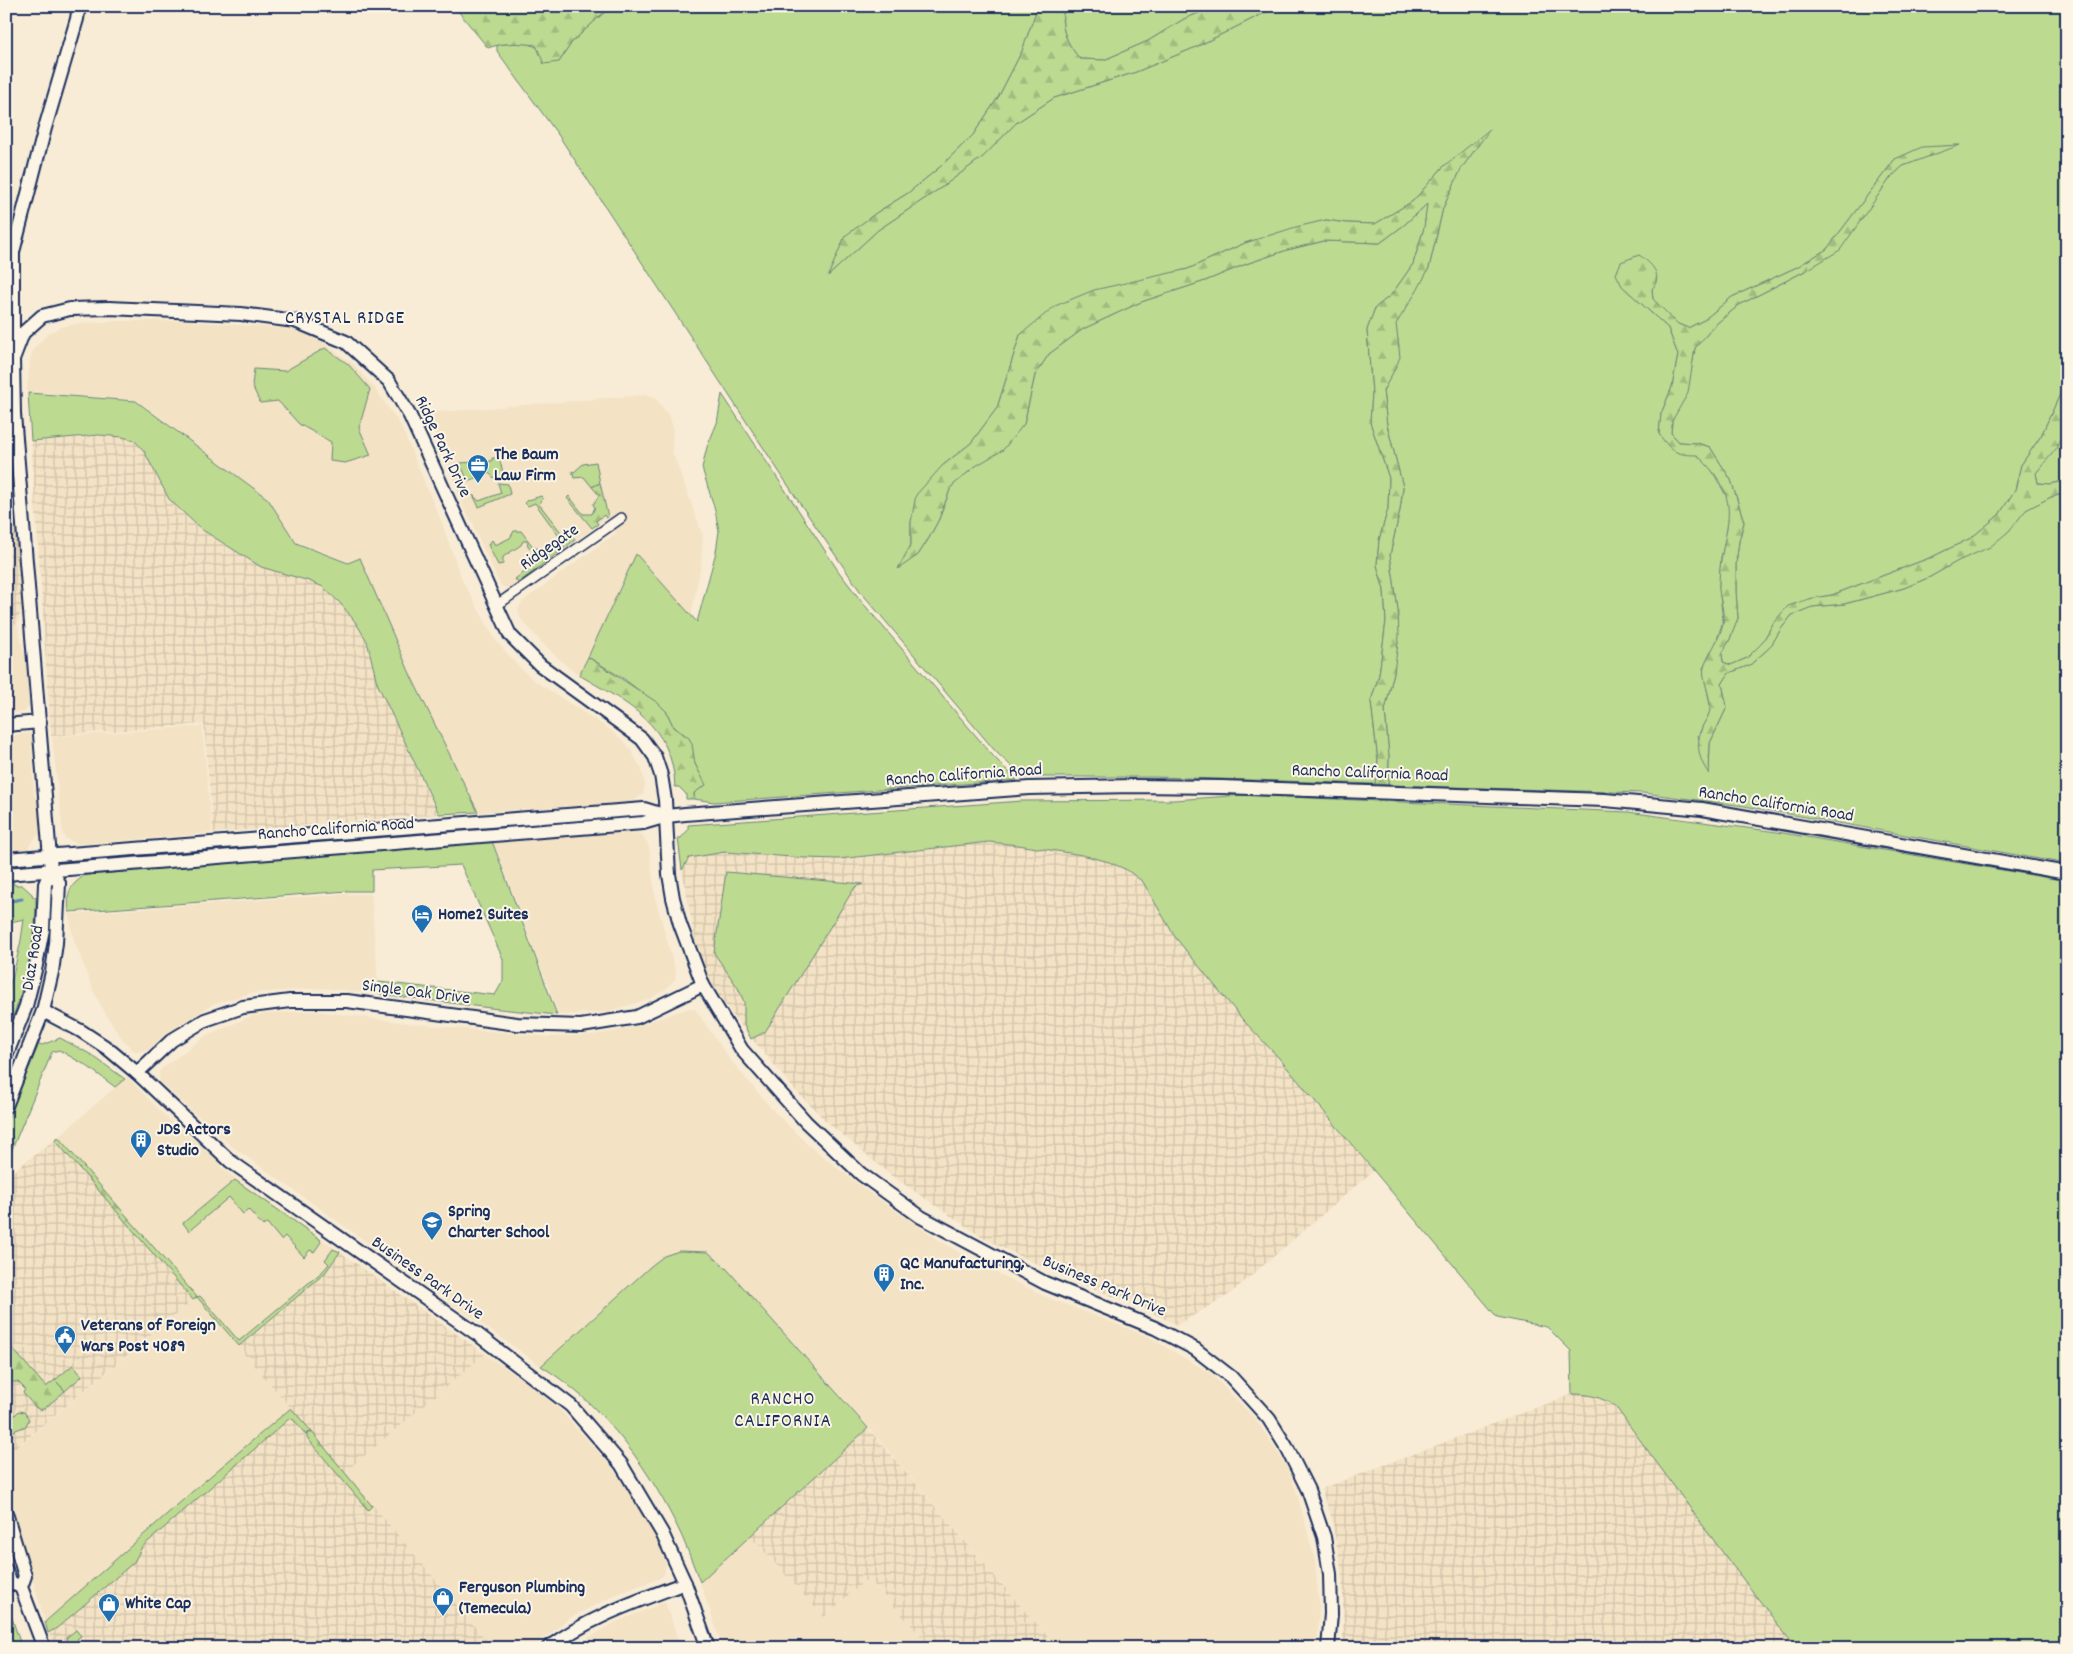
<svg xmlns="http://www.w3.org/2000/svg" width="2073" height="1654" viewBox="0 0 2073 1654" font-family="Dekko,sans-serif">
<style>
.built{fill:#f3e2c4}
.industrial{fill:url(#industrial-grid)}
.green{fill:#bdda91;stroke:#6c8478}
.forest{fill:url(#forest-firs);stroke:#6c8478}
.park{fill:url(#park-tufts);stroke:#6c8478}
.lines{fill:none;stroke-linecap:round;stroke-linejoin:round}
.stream{stroke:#5e8db3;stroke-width:3}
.street-casing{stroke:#1b2f5e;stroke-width:12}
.secondary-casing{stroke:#1b2f5e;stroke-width:16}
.street{stroke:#fcf5e5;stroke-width:9}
.secondary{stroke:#fcf5e5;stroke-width:12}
.labels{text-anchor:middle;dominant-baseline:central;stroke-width:4;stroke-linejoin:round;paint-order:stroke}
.street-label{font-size:18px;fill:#1b2f5e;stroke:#fcf5e5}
.poi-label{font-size:18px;font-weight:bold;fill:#1b2f5e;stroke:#fcf5e5;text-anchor:start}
.neighbourhood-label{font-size:19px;letter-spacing:1px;fill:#1b2f5e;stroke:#fcf5e5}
</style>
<defs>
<pattern id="industrial-grid" width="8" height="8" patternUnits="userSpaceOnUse" patternTransform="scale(1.25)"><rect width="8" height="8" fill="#f3e2c4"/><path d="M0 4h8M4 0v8" fill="none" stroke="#d0c2ab"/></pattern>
<pattern id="forest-firs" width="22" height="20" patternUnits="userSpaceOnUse" patternTransform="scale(1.25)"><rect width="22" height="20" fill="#bdda91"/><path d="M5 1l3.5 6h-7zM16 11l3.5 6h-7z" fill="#a2bb7f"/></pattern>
<pattern id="park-tufts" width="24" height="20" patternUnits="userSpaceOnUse" patternTransform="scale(1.25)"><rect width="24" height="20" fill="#bdda91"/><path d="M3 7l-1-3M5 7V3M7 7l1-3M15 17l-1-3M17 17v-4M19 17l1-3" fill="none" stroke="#a2bb7f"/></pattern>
</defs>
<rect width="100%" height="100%" fill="#f8ecd6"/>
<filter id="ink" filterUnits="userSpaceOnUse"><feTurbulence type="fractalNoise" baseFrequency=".02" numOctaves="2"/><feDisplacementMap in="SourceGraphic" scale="10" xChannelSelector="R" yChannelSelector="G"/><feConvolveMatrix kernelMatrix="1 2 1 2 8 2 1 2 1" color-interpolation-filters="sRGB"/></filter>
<g filter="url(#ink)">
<!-- built -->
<g class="built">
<path d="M117 321H187L292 329 321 341 352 363 373 386 401 426 443 526 462 580 496 641 518 666 536 682 609 729 627 744 641 768 645 783 643 794 632 802 478 812 412 677 360 558 348 562 297 542 268 499 137 400 27 392 30 361 34 348 49 333 61 327 76 324Z"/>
<path d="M646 395 655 398 670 417 673 429 672 451 703 536 701 564 691 616 636 554 579 675 568 667 540 641 521 619 518 609 523 601 616 533 608 517 511 588 503 587 500 584 474 529V524L464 509 447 460 426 413Z"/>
<path d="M17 624 26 662 29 706 24 712 6 713V625Z"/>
<path d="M202 726 212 833 80 844 66 839 63 834 52 737Z"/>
<path d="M31 733 34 796H38L41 835 37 836 29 845V849L6 852V736Z"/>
<path d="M631 833H638L643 836 649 847 655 897 676 973 675 979 666 989 651 998 607 1012 559 1015 493 841Z"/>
<path d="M347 894H371L379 994 323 988 251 993 213 1004 165 1034 149 1049 138 1052 133 1050 120 1036 105 1013 93 990 74 940 69 914Z"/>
<path d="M689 1008 696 1010 700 1016 729 1058 770 1107 807 1144 868 1192 940 1241 977 1263 1044 1296 1149 1337 1211 1374 1231 1394 1254 1418 1271 1442 1286 1466 1297 1493 1315 1561 1319 1604 1317 1648H1059L1024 1610 858 1415 726 1268 708 1252 679 1251 664 1256 651 1266 541 1366 229 1144 160 1082 159 1077V1072L164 1067 207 1035 252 1016 273 1013 315 1011 414 1024 550 1037 592 1035 617 1031 644 1024Z"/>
<path d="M127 1077 165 1116 220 1163 221 1168 340 1252 333 1264 325 1273 239 1346 220 1325 291 1408 201 1484 45 1622 6 1484V1457L197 1297 58 1137Z"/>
<path d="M485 1354 530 1385 557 1407 609 1464 629 1491 655 1537 666 1564 664 1574 660 1578 615 1595 568 1619 532 1648H493L344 1472Z"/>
<path d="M750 1536 824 1617 868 1578 932 1648H723L700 1582Z"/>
<path d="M665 1602 681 1648H572L616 1622Z"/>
</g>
<!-- industrial -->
<g class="industrial">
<path d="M99 436 121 437 133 440 144 451 169 499 200 529 261 567 309 581 323 588 341 604 356 623 366 640 377 683 438 814 213 833 204 724 51 736 31 441Z"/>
<path d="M6 447 14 507 22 608 17 624 6 625Z"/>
<path d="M989 842 1018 845 1082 855 1109 862 1127 870 1143 882 1175 937 1243 1020 1278 1057 1373 1171 1230 1294 1177 1325 1147 1310 1075 1281 1019 1256 982 1237 892 1176 828 1123 795 1090 738 1022 716 991 701 961 693 930 682 870 689 858 725 852 805 858 839 859Z"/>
<path d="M58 1137 197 1297 6 1456V1177Z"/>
<path d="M340 1252 485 1354 345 1472 493 1648H54L45 1622 201 1484 291 1408 238 1347 325 1273 333 1264Z"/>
<path d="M1572 1394H1591L1602 1398 1615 1406 1729 1561 1796 1648H1357L1347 1644 1343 1640V1594L1341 1568 1331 1516 1321 1489Z"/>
<path d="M868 1428 1024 1610 1059 1648H932L868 1578 824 1617 750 1536Z"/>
</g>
<!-- green -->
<g class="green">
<path d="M611 6H1038L1022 51 999 96 973 135 940 167 908 193 876 213 846 236 829 275 878 230 942 187 984 156 1016 123 1054 98 1136 72 1196 47 1278 6H2067V379L2041 436 2021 465 2015 490 1999 515 1971 538 1932 557 1832 595 1809 599 1774 622 1762 643 1747 658 1731 665 1723 662 1722 654 1730 639 1738 618 1736 592V564L1739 541 1744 522 1731 480 1710 447 1697 443 1679 442 1671 433 1672 421 1691 372 1695 348 1716 324 1739 305 1807 270 1856 226 1891 177 1903 166 1957 145 1895 159 1827 249 1797 267 1732 297 1704 320 1688 328 1678 324 1653 299 1652 289 1622 286 1668 328 1678 355 1672 387 1661 414 1659 434 1697 455 1710 467 1727 497 1730 514 1727 534 1721 557 1719 586 1723 621 1714 649 1703 668 1711 710 1698 736 1709 773 1710 743 1727 707 1722 684 1729 673 1750 665 1770 647 1781 629 1792 615 1811 607 1844 604 1904 588 1930 577 2009 531 2025 510 2051 497 2067 493V864L1744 806 1643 793 1388 785 1389 757 1385 710 1394 672 1398 610 1390 555 1400 510 1403 487 1387 425 1383 391 1389 379 1399 346 1395 324 1429 268 1443 208 1461 169 1484 137 1478 143 1444 166 1413 201 1375 224 1346 223 1326 220 1245 243 1188 269 1146 280 1020 335 997 408 971 443 942 466 911 522V545L899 567 918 555 929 538 939 519 951 487 1024 424 1035 375 1049 354 1083 329 1141 302 1205 281 1246 264 1287 250 1324 241 1380 243 1404 225 1428 203 1424 228 1413 264 1392 294 1375 308 1367 330 1372 393 1370 422 1389 478 1388 509 1379 540 1377 565 1384 590 1386 621 1379 675 1371 701 1378 761 1375 784 1156 777H1023L996 752 860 591 799 502 559 136 497 51V45C530 41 533 43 559 62L572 42Z"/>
<path d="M1065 6H1216L1184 19 1148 41 1104 60 1080 59C1067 44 1058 26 1065 6Z"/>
<path d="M325 348 348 364 370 389 359 428 371 455 345 463 330 461 331 442 299 424 278 401 260 403 252 385 254 369 285 371Z"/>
<path d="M28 393 136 401 268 499 296 543 348 563 360 558 411 676 478 812 439 814 377 683 367 641 356 623 341 604 323 587 309 581 261 567 201 529 169 499 144 451 134 440 122 437 99 435 31 441Z"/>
<path d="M722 394 839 572 862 602 994 757 1017 780 714 802 694 799V793L705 785 695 764 684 734 674 728 666 711 624 679 588 657 636 554 697 622 716 552 719 531 715 510 702 468 707 447 717 423Z"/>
<path d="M2067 421V480L2051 484 2038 483 2036 473 2055 449Z"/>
<path d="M492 458H498L500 461 504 476 501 478H494L489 473 468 481 460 463 492 461Z"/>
<path d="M596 462 600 483 592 487 584 477 574 478 572 471 574 472 583 464Z"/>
<path d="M498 483 508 484 510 494 479 507 473 495 479 501 501 493Z"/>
<path d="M541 496 543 498 539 504 567 540 573 537 575 540 518 583 515 579 564 543 535 503 528 506 525 503 526 501Z"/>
<path d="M514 531H521L534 548 544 549 547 553 538 550 535 553 528 546 527 541H523L521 545 503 557V564L498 565 488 545 492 540 495 545 510 538Z"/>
<path d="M1243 795 1628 812 1777 832 2067 881V1648H1796L1729 1561 1615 1406C1600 1397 1590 1394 1572 1394L1571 1351 1547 1327 1497 1317 1278 1057 1243 1020 1175 937 1143 882 1127 870 1109 862 1082 855 1018 845 989 842 839 859 805 858 725 852 689 858 682 870 678 838H681L688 830V825L1022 801 1174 800Z"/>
<path d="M492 841 557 1015 490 1008 380 994 379 982 495 995 503 981V959L461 865 372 870V891H347L69 912C67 892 68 887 85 875Z"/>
<path d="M726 872 863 884 855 887 765 1032 751 1039 744 1025V1002L738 988 714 953Z"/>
<path d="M9 880H13L14 885H22L32 894 33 897H36C37 944 23 992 6 1036V995L13 976 21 940 24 919 6 923V897L11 890Z"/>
<path d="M60 1038 90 1054 125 1079 115 1087 87 1066 59 1050 52 1052 6 1164V1124L39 1044 42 1045Z"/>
<path d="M235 1180 320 1239 321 1242 314 1252 310 1250 304 1257 285 1236 281 1240 267 1223 263 1226 248 1209 243 1214 229 1197 189 1231 183 1223Z"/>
<path d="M333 1249 340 1252 325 1273 239 1346 197 1297 200 1296 239 1341 323 1271 329 1264 325 1260Z"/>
<path d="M679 1251 708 1252 726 1268 868 1428 700 1582C692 1562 685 1541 675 1522 644 1461 600 1402 541 1366L651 1266 664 1256Z"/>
<path d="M73 1365 82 1376 65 1391 55 1380Z"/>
<path d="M291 1408 312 1432 307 1433 306 1435 295 1421 290 1418 142 1547 134 1562 57 1628 48 1633 45 1622 201 1484Z"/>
<path d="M6 1410 13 1417 19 1411 24 1412 29 1419 26 1426 6 1434Z"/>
<path d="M76 1630 81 1636 77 1639 85 1648H70L66 1638Z"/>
</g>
<!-- forest -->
<g class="forest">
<path d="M454 6H611L572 42 559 62 544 64 536 45C519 43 504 42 488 48Z"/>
<path d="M1038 6H1065C1058 26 1067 44 1080 59L1104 60 1148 41 1184 19 1216 6H1278L1196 47 1136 72 1054 98 1016 123 984 156 942 187 878 230 828 276 845 236 876 213 908 193 940 167 973 135 999 96 1022 51Z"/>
<path d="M1490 129 1461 169 1443 208 1429 268 1417 291 1396 324 1400 357 1396 367 1383 391 1387 425 1403 487 1400 510 1390 555 1398 610 1399 636 1394 672 1385 710 1389 757 1388 785 1375 784 1378 761 1371 701 1379 675 1386 621 1384 590 1377 565 1379 540 1388 509 1389 478 1370 422 1372 393 1367 330 1375 308 1392 294 1413 264 1424 228 1427 204 1404 225 1380 243 1324 241 1287 250 1246 264 1205 281 1141 302 1083 329 1049 354 1035 375 1024 424 1003 450 974 467 951 487 939 519 929 538 918 555 898 569 911 545V522L916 495 942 466 971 443 997 408 1020 335 1055 306 1094 290 1188 269 1245 243 1296 227 1326 220 1346 223 1375 224 1413 201 1444 166Z"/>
<path d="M1960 145 1903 166 1891 177 1840 250 1807 270 1739 305 1716 324 1695 348 1688 393 1672 421 1671 433 1679 442 1697 443 1710 447 1731 480 1744 522 1739 541 1736 564V591L1738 618 1730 639 1722 654 1723 662 1731 665 1747 658 1762 643 1774 622 1788 606 1809 599 1832 595 1932 557 1971 538 1999 515 2015 490 2021 465 2041 436 2067 379V421L2056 449 2036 473 2038 483 2051 484 2067 480V493L2051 497 2026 510 2009 531 1990 547 1958 561 1930 577 1904 588 1844 604 1812 607 1792 615 1781 629 1770 647 1750 665 1729 673 1722 684 1727 707 1710 743 1709 774C1698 758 1695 744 1703 725 1706 720 1710 714 1710 708 1711 697 1701 676 1704 667 1709 652 1721 638 1723 622 1725 610 1718 596 1719 584 1720 527 1750 504 1697 455 1675 455 1671 451 1659 434L1661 414 1672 387 1678 355 1668 328 1622 286 1616 274 1621 262 1639 255C1651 263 1664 275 1652 289L1653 299 1678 324 1688 328 1704 320 1732 297 1797 267 1827 249 1895 159 1922 147Z"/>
<path d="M600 483 608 517 606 518 604 515 596 521 598 524 592 528 567 498 569 496 583 514H592L595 507 593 505 599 495 592 487Z"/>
<path d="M588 657 658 703 666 711 674 728 689 738 692 744 695 764 706 785 694 793V799H686V794L679 787H675C673 724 627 703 579 675Z"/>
<path d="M58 1137 197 1297 193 1300 55 1140Z"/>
<path d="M6 1341 46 1387 55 1380 65 1391 45 1408 40 1410 35 1407 23 1393 25 1389 18 1382H6Z"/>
<path d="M312 1432 372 1506 368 1510 307 1438V1433Z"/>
</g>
<!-- park -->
<path class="park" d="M6 1600 22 1648H6Z"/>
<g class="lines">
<!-- stream -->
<path class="stream" d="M6 902 22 899"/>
<!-- street casing -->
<g class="street-casing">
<path id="street" d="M497 605 621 518"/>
</g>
<!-- secondary casing -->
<g class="secondary-casing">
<g id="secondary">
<path d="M13 352V252L45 128 77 19 79 6"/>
<path d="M6 725 40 722"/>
<path d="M6 859 644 809 667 816"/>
<path d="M6 874 643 823 667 816 685 814 1029 788 1134 786 1222 787 1605 800 1702 809 2067 873"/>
<path d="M43 1011 81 1031 107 1048 137 1073 230 1161 477 1334 571 1406 621 1464 662 1533 685 1583 708 1648"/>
<path d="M6 1056 26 1006 35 970 43 929 45 884 51 870 14 414 13 359 23 333 42 316 70 309 109 308 241 314 295 321 346 342 389 381 410 416 510 635 540 665 642 739 655 757 661 775 665 800 669 874 673 898 680 924 703 985 742 1050 806 1122 861 1174 921 1217 1045 1283 1155 1328 1195 1349 1231 1377 1269 1419 1287 1448 1308 1490 1324 1537 1330 1574 1331 1614 1328 1648"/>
<path d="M137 1073 172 1040 205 1020 243 1007 290 1001H347L517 1024 581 1026 637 1017 703 985"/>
<path d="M6 1106 43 1011 52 972 56 943 59 883 51 870"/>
<path d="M6 1513 25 1576 21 1587 44 1648"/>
<path d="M6 1570 10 1582 21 1587"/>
<path d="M548 1648C589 1617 638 1601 685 1583"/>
</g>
</g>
<!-- street -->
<use href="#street" class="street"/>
<!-- secondary -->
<use href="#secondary" class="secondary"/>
</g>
</g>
<!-- icons -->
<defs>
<g id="office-pin" transform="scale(1.125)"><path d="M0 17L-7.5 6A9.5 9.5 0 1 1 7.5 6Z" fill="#1f6fb2" stroke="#fcf5e5"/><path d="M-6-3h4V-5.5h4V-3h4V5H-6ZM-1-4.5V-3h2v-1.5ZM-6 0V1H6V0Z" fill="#fff"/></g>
<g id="hotel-pin" transform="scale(1.125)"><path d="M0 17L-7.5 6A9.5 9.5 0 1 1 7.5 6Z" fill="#1f6fb2" stroke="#fcf5e5"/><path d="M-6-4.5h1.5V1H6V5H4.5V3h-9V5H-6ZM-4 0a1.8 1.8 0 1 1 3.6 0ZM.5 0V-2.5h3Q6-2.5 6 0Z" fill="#fff"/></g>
<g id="building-pin" transform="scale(1.125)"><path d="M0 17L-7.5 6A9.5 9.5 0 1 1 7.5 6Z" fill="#1f6fb2" stroke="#fcf5e5"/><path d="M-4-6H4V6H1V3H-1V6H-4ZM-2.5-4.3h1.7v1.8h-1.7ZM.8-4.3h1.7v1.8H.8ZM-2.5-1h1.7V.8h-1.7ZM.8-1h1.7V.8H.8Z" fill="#fff"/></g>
<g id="school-pin" transform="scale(1.125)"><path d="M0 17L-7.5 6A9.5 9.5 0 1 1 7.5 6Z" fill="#1f6fb2" stroke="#fcf5e5"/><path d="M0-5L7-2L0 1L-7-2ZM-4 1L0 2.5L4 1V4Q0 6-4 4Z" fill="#fff"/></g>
<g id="civic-pin" transform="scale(1.125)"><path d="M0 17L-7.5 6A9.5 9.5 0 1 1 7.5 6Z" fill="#1f6fb2" stroke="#fcf5e5"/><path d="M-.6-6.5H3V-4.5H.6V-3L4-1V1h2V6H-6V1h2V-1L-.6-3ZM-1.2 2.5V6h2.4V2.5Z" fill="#fff"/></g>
<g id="shop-pin" transform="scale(1.125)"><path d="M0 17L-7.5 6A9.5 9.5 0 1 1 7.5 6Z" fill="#1f6fb2" stroke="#fcf5e5"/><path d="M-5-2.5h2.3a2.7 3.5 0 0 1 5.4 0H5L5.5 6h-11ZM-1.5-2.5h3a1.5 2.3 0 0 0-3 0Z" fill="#fff"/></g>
</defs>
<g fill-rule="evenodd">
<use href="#office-pin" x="478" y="465"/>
<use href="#hotel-pin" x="422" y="915"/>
<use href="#building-pin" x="141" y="1140"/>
<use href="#school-pin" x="432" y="1222"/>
<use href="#building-pin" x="884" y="1274"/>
<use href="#civic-pin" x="65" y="1336"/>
<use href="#shop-pin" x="443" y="1598"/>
<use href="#shop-pin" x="109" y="1604"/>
</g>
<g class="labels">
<!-- street labels -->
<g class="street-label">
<text transform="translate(442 447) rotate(65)">Ridge Park Drive</text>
<text transform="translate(550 548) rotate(-35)">Ridgegate</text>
<text transform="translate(1370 774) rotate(2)">Rancho California Road</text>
<text transform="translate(964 776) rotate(-4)">Rancho California Road</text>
<text transform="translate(1776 805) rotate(9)">Rancho California Road</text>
<text transform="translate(336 830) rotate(-4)">Rancho California Road</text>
<text transform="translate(34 958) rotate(-81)">Diaz Road</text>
<text transform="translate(416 993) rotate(7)">Single Oak Drive</text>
<text transform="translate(427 1279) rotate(35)">Business Park Drive</text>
<text transform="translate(1104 1287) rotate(23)">Business Park Drive</text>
</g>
<!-- poi labels -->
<g class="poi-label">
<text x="494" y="455">The Baum<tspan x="494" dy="21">Law Firm</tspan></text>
<text x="438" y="915">Home2 Suites</text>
<text x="157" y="1130">JDS Actors<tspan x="157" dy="21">Studio</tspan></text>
<text x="448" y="1212">Spring<tspan x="448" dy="21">Charter School</tspan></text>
<text x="900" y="1264">QC Manufacturing,<tspan x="900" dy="21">Inc.</tspan></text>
<text x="81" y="1326">Veterans of Foreign<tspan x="81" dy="21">Wars Post 4089</tspan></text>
<text x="459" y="1588">Ferguson Plumbing<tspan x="459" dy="21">(Temecula)</tspan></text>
<text x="125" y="1604">White Cap</text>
</g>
<!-- neighbourhood labels -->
<g class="neighbourhood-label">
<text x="345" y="319">CRYSTAL RIDGE</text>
<text x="783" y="1400">RANCHO<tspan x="783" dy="22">CALIFORNIA</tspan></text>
</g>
</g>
<!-- margin -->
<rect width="2073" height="1654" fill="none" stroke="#fcf5e5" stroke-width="25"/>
<rect x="12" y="12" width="2048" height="1629" fill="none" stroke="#1b2f5e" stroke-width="2" filter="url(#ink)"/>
</svg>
